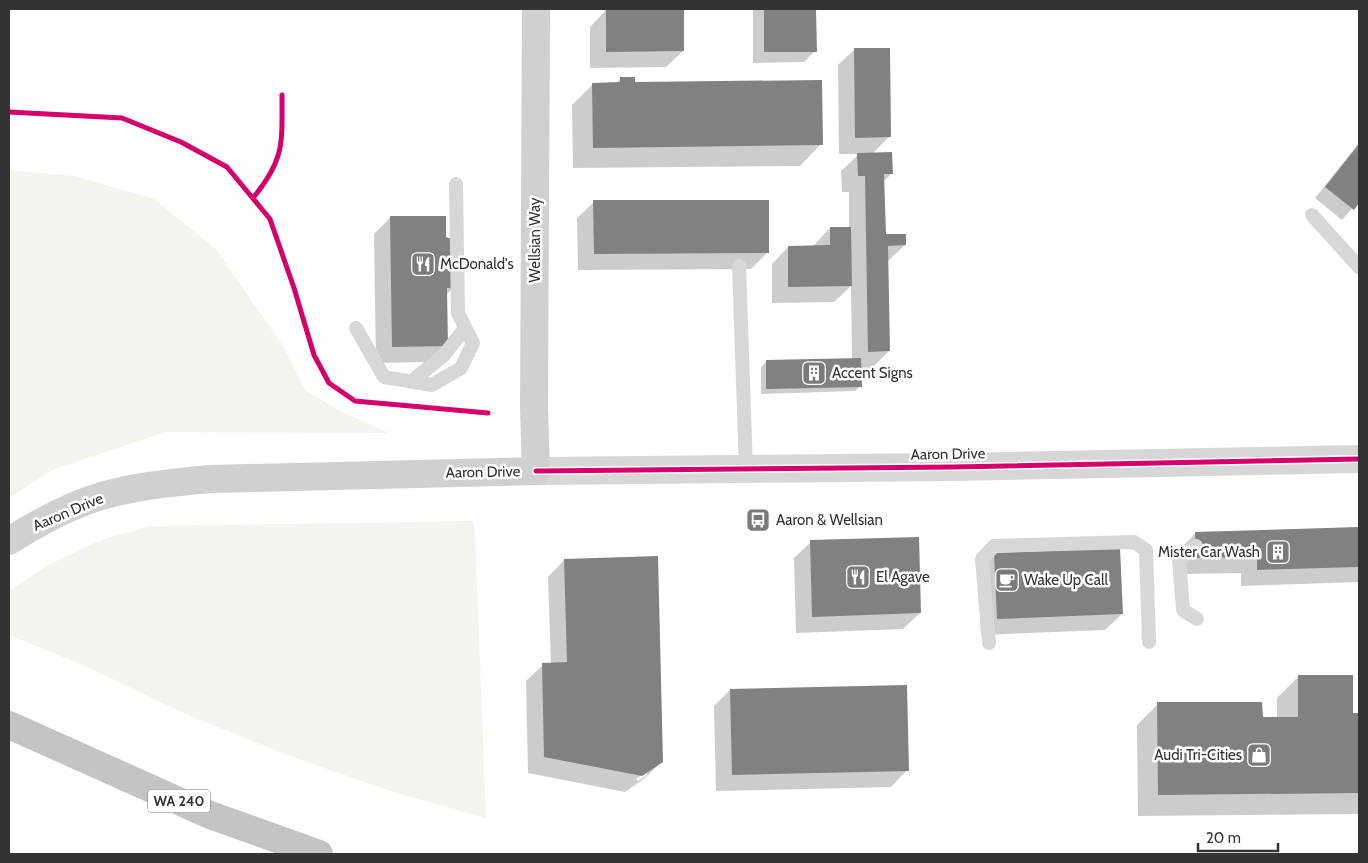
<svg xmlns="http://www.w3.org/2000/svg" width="1368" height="863" viewBox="0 0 1368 863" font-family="Cabin,sans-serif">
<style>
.green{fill:#f1f5ed}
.shadow{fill:#0003;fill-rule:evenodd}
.building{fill:#818181}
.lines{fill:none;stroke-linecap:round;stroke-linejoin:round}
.service{stroke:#d7d7d7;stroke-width:14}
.tertiary{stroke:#d7d7d7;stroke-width:28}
.secondary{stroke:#d0d0d0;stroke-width:28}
.motorway{stroke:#c4c4c4;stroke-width:28}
.cycleway-casing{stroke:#fff;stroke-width:8}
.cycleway{stroke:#d6006c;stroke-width:5}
.labels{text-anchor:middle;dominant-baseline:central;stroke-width:5;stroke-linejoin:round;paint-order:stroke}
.shield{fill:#fff;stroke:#707070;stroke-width:1}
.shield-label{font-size:14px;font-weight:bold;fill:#333}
.street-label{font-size:15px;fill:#333;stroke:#fff}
.poi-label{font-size:15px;fill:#333;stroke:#fff;text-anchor:start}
</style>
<rect width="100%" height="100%" fill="#fff"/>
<!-- green -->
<g class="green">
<path d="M9 170 74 176 154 199 216 249 283 346 305 390 340 411 389 433 166 432 54 469 9 498Z"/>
<path d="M473 521 475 532 486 818 396 793 287 755 190 716 85 666 9 635V591L48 565 101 540 150 526Z"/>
</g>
<!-- shadow -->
<g class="shadow">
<path d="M753 9H815V51L804 62 753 63Z"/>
<path d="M606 10 683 51 666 67 590 68V27Z"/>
<path d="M855 49 889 137 872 154 891 174 883 182 884 235 905 245 888 261 889 351 872 368H860V386L855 391 761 394V367L766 362 852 359 851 286 834 302 772 303V264L788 247H814V245L830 228H849V192H842L841 171 859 154H839L838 65Z"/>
<path d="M621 78 634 83 821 144 800 166 573 168 572 105 593 84H615Z"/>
<path d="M1359 143V201L1342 220 1315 198Z"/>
<path d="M594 202 768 252 751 269 578 270 577 218Z"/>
<path d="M390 218 445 238 454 287 446 295 447 346 430 362 376 363 374 234Z"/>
<path d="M1359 529V582L1241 586V573L1180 574 1179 550 1196 533Z"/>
<path d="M811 542 920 613 903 629 796 633 794 558Z"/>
<path d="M994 554 1122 614 1105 630 981 635 978 571Z"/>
<path d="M564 560 662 761 645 778 625 792 528 773 526 681 543 665 551 664 548 577ZM647 771V775L638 781 636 779Z"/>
<path d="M1298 677 1352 714H1359V814L1138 816 1137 725 1158 704 1261 718H1277V698Z"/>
<path d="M730 690 907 770 891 787 716 791 714 706Z"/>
</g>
<!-- building -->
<g class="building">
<path d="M606 9H684V51L606 52Z"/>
<path d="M764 9H816L817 52H764Z"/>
<path d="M854 48H890L891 137 855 138Z"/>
<path d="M620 77H635V82L822 80 823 145 593 148 592 83 620 82Z"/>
<path d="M1359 144V203L1354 210 1325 187Z"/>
<path d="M892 152 893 174H884L886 234H906V245L888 246 890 351 868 352 865 176H858L857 153Z"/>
<path d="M593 200H769V253L594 254Z"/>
<path d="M390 216H446V237L454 240 455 288H447L448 346 392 347Z"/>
<path d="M830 227H851L852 286 788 287V246L830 245Z"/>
<path d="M861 358 862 387 766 389V360Z"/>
<path d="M1359 527V567L1257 570V557L1196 558 1195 532Z"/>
<path d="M919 537 921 613 812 617 810 540Z"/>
<path d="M1120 548 1123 614 997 619 994 553Z"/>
<path d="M658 556 663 762 642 776 544 757 542 663 567 662 564 559Z"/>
<path d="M1298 675H1353V713H1359V793L1158 795 1157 702H1262L1263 717H1298Z"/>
<path d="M907 685 909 771 732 775 730 689Z"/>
</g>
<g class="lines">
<!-- service -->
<g class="service">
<path d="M1312 215 1359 267"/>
<path d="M739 266 746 469"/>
<path d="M356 328 384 377 432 385 461 368 473 343 458 313 456 184"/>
<path d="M412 381 444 355 465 328"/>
<path d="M1196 546 1179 559 1183 610 1197 619"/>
<path d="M989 643 982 559 994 546 1134 542 1146 550 1149 642"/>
</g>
<!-- tertiary -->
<path class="tertiary" d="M536 471 953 467 1359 459"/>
<!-- secondary -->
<path class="secondary" d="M9 541C36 524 65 508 95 498 132 486 171 483 210 479L536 471 534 408 536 9"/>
<!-- motorway -->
<path class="motorway" d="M9 725 210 815 319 854"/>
<!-- cycleway casing -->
<g class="cycleway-casing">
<g id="cycleway">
<path d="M9 112 122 118 181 142 227 167 270 219 294 288 314 355 329 383 355 401 488 413"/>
<path d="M253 198C285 159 282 143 282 95"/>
<path d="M536 471 953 467 1359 459"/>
</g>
</g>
<!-- cycleway -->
<use href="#cycleway" class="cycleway"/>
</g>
<!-- icons -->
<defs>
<g id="restaurant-square" transform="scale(1.25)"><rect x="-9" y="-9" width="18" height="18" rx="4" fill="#7a7a7a" stroke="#fff"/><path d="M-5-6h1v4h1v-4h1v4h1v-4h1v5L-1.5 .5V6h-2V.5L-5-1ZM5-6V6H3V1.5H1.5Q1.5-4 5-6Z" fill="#fff"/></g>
<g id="building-square" transform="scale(1.25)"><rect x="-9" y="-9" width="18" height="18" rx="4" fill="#7a7a7a" stroke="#fff"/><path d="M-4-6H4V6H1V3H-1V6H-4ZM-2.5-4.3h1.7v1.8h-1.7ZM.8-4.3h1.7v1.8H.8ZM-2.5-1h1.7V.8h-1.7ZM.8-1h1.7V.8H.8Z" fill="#fff"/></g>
<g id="bus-square" transform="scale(1.25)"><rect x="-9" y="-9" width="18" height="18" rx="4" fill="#7a7a7a" stroke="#fff"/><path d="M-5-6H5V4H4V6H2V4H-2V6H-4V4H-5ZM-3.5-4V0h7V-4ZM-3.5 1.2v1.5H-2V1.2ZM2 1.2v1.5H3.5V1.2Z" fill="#fff"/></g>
<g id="cafe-square" transform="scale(1.25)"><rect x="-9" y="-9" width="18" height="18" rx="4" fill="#7a7a7a" stroke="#fff"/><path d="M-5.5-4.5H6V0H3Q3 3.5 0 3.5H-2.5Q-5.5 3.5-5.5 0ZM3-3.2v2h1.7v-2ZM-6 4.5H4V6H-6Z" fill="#fff"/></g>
<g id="shop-square" transform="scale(1.25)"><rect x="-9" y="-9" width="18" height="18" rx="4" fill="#7a7a7a" stroke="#fff"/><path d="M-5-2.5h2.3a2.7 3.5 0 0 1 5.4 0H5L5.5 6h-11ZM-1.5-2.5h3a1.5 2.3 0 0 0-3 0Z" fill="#fff"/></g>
</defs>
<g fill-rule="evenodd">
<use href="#restaurant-square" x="423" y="264"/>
<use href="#building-square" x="814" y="373"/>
<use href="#bus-square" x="758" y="520"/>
<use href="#building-square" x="1278" y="552"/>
<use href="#restaurant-square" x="858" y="577"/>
<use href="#cafe-square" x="1007" y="580"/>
<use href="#shop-square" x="1259" y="755"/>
</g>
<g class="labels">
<!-- shield labels -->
<rect class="shield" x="148" y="789.5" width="62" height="23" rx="4"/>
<g class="shield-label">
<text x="179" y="801">WA 240</text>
</g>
<!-- street labels -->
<g class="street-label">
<text transform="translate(535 240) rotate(-90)">Wellsian Way</text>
<text transform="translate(948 454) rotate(-1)">Aaron Drive</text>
<text transform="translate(483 472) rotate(-1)">Aaron Drive</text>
<text transform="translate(68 512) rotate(-23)">Aaron Drive</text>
</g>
<!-- poi labels -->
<g class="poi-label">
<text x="440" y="264">McDonald's</text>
<text x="832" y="373">Accent Signs</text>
<text x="776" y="520">Aaron &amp; Wellsian</text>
<text x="1260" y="552" text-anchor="end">Mister Car Wash</text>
<text x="876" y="577">El Agave</text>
<text x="1024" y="580">Wake Up Call</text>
<text x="1242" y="755" text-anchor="end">Audi Tri-Cities</text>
</g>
</g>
<!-- border -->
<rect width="1368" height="863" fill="none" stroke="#333333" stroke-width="20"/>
<!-- scale -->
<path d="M1198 843v8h80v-8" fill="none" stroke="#333333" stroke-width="2.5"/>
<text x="1206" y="843" font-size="15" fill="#333333" stroke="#ffffff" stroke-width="4" paint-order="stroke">20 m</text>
</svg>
